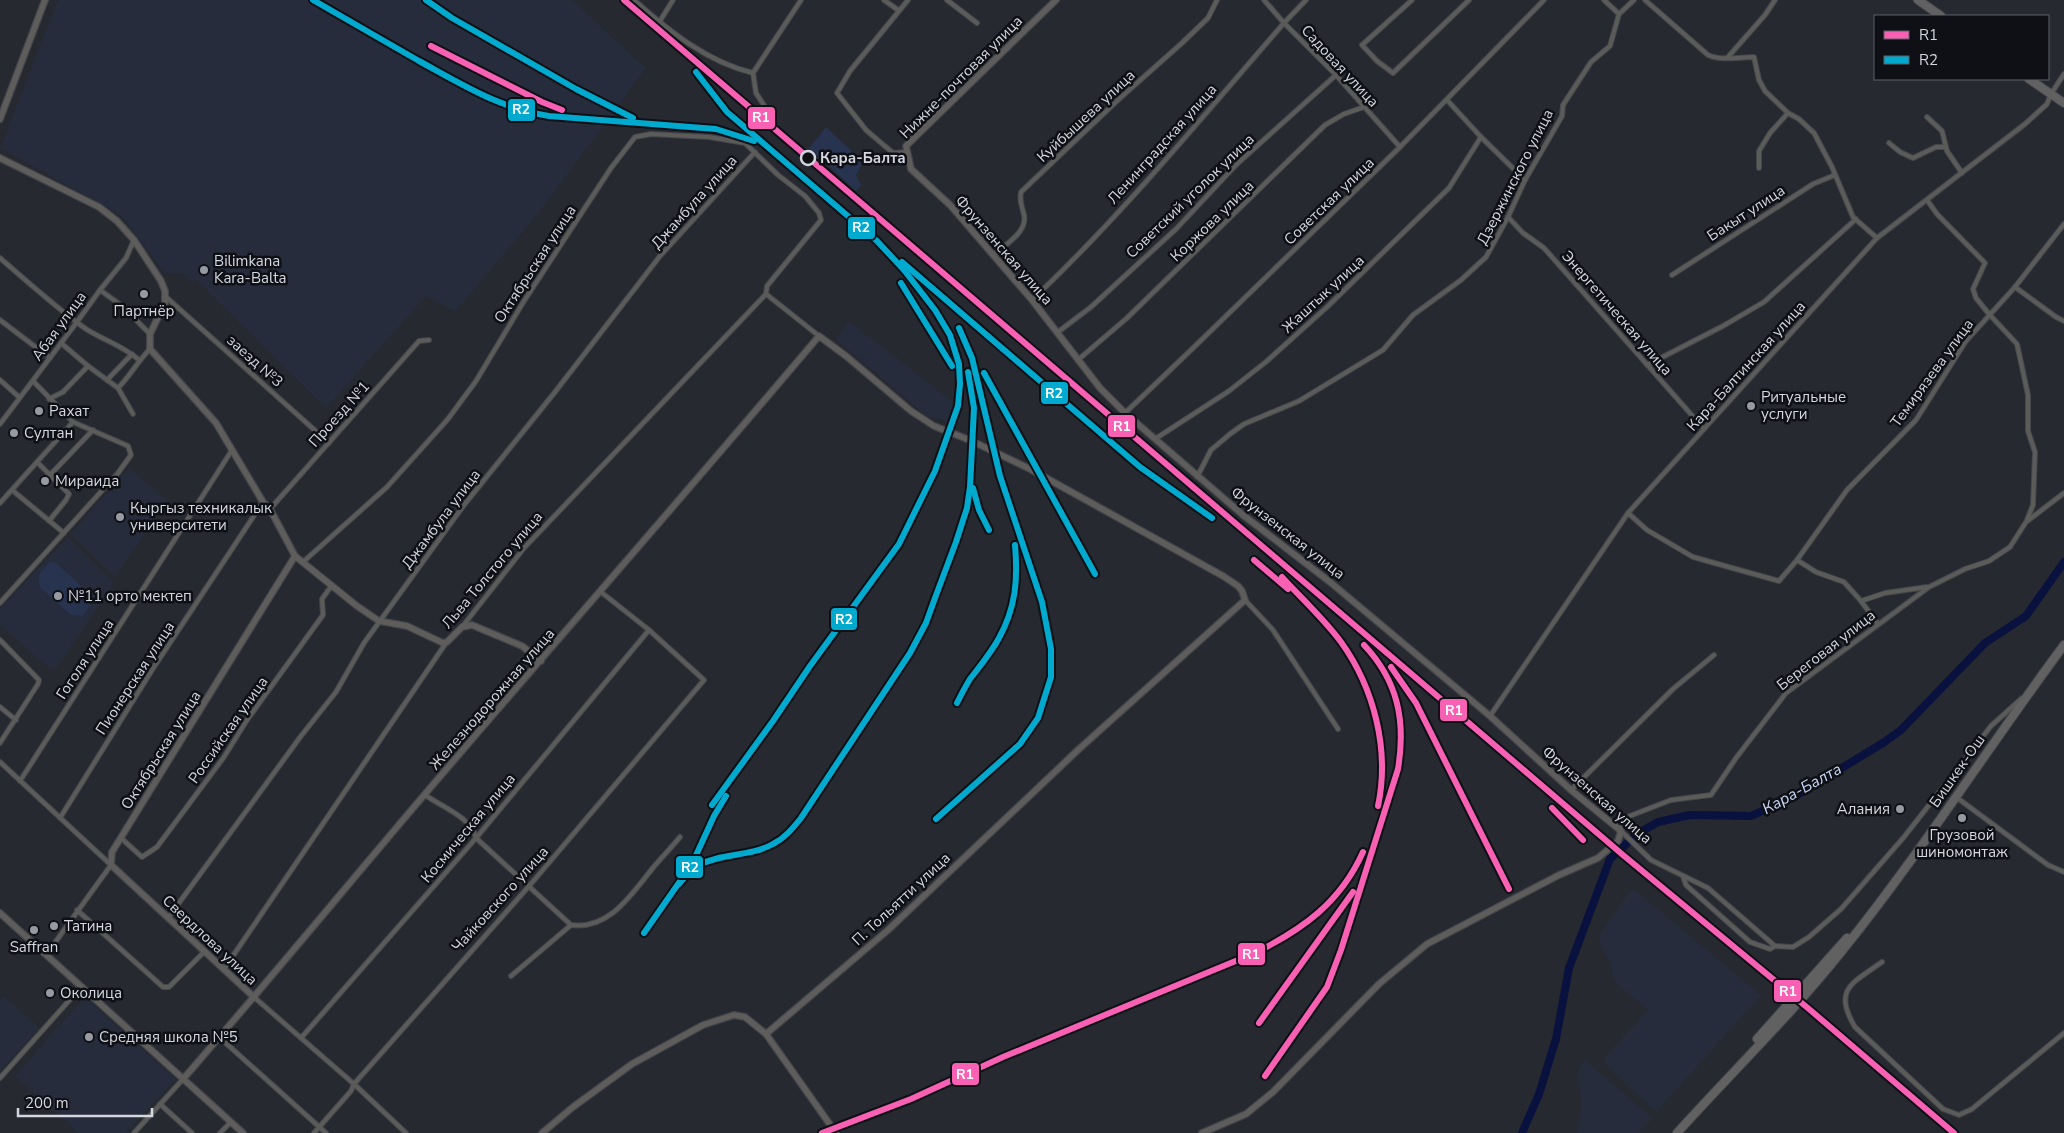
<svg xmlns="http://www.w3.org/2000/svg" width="2064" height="1133" viewBox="0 0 2064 1133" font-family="'Nunito Sans',sans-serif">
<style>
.built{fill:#262c3b}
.green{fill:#27334f}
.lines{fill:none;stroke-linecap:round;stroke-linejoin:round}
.river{stroke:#09113f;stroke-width:8}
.street-casing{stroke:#43464b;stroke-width:6}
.secondary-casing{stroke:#43464b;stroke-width:8}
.highway-casing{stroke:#43464b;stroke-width:10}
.street{stroke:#5b5b5a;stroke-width:4}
.secondary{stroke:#5e5d5c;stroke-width:5.5}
.highway{stroke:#626162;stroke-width:8}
.rail-1-casing{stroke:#0e1015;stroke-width:10}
.rail-2-casing{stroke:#0e1015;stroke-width:10}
.rail-1{stroke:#f860b3;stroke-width:6}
.rail-2{stroke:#00a9ce;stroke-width:6}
.stop-dot{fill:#0e1015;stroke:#d4d7df;stroke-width:2.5}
.poi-dot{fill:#979aa2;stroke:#0e1015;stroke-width:2}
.labels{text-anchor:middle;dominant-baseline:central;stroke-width:5;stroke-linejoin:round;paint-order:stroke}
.street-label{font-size:15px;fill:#d4d7df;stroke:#0e1015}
.stop-label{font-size:15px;font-weight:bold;fill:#d4d7df;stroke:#0e1015;text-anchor:start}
.poi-label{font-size:15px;fill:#d4d7df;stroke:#0e1015;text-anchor:start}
.water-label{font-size:16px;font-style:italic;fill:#c7d6f7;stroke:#0e1015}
.line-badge{stroke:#0e1015;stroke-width:2}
.badge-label{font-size:14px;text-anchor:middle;font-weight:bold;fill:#fff}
</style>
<rect width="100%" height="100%" fill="#262930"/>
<!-- built -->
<g class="built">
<path d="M58 0H572L646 68 541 210 455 312 426 296 326 408 195 279 192 283 183 274 165 273 121 215 0 148Z"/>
<path d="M849 321 955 404 950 422 927 416 836 339Z"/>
<path d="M129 468 167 500 115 577 71 534Z"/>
<path d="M68 537 114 583 55 670 49 668 0 625V609Z"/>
<path d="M1632 888 1761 995 1656 1112 1608 1067 1604 1059 1648 1010 1618 985 1612 975 1611 964 1600 944 1599 936Z"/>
<path d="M4 996 39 1028 0 1071V1001Z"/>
<path d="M85 997 175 1079 126 1133H79L15 1076Z"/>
<path d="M1584 1059 1652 1118 1639 1133H1577L1582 1104 1577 1076Z"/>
</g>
<!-- green -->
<g class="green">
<path d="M826 127 863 162 856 175 861 185 856 191 809 148Z"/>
<path d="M50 562 56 563 88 592 91 604 83 616 71 615 41 588C35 576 42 570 50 562Z"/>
</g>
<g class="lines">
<!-- river -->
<path class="river" d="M1522 1133 1539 1094 1556 1039 1569 968 1610 859 1637 834 1658 822 1690 815 1751 816 1794 797 1883 743 1901 730 1985 643 2026 616 2064 562"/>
<!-- street casing -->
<g class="street-casing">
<g id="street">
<path d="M634 0C669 31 707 62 753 73"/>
<path d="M884 0 898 10"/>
<path d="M947 0 977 23"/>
<path d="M1264 0 1284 23 1336 75 1400 147"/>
<path d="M1412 0 1362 45 1377 61 1393 73 1469 0"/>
<path d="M1604 0 1619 14"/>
<path d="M1645 0 1708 55C1721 61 1739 57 1754 57L1759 80 1765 91 1788 113 1799 119 1814 133 1832 167 1853 217 1877 238"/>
<path d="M660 21 673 0"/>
<path d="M1728 57 1765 15 1775 0"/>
<path d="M1447 100 1481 137 1525 180"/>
<path d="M771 116 756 93 753 73 801 0"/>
<path d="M1927 117 1942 131 1947 151 1962 173"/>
<path d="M1889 143 1900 152 1913 158 1936 147H1945"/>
<path d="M906 152 893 153 866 130 837 93 850 71 908 0"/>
<path d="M1759 168V151L1770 133 1788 113"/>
<path d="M1927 200 1937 214 1985 263 1973 289 1976 298 1989 314 2017 344 2028 395V431L2035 452 2033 505 2027 520"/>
<path d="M1508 217 1523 233 1544 248 1704 429"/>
<path d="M993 255C1004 246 1028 232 1024 215 1022 205 1019 202 1021 192L1119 99 1182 43 1208 18 1217 0"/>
<path d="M0 258C28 282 55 307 86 329 103 340 124 346 139 360"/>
<path d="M1672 275 1813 184 1835 175"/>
<path d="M2015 287 2056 317 2064 321"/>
<path d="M100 290 122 306 150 334"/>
<path d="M766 294 819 336"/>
<path d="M166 297 329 443"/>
<path d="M1032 300C1123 214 1202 117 1284 23L1306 0"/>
<path d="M0 320 50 358"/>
<path d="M1058 332 1091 307 1176 229 1237 164 1336 75"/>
<path d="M61 343 88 366 118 388 133 414"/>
<path d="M1079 359 1127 318 1325 125 1344 114 1364 107"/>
<path d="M1647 365 1723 326 1764 302 1856 219"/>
<path d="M0 380 19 397"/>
<path d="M107 380 132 354"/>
<path d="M118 388C130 376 138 361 150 349"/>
<path d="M49 399 63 392 88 366"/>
<path d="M1125 413 1190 351 1400 147 1544 0"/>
<path d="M0 424 77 322 100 290 126 258 134 240"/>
<path d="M1155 439 1229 391 1267 361 1327 307 1449 188 1481 137"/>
<path d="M37 462 69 494 66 500 49 521"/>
<path d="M50 475 93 430"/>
<path d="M1197 477 1211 450 1230 434 1244 424 1299 401 1383 350 1413 315 1461 280 1486 257 1508 217 1525 180 1562 116 1563 105 1591 62 1610 46 1619 14 1634 0"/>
<path d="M12 490 64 533"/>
<path d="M0 503 73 422"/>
<path d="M270 509 419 341 429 340"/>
<path d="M1628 513 1647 530 1693 557 1779 581 1797 560 1847 490 1916 420 1966 341 2015 287 2064 224"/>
<path d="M1797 560 1816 572 1844 582 1861 601 1878 624"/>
<path d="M303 562 387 487 448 419 476 381 524 301 611 168 635 137 651 134 709 137 745 143 778 175 805 196 819 213 821 220 767 286 766 294 524 548 462 627"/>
<path d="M1245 600 1273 630 1338 729"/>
<path d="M1861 601 1885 593 1927 587"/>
<path d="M0 603 118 473 131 455 128 446 73 422 33 381"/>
<path d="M0 640 39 680 38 684 0 743"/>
<path d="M0 707 16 720"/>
<path d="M1490 716 1628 513 1704 429 1877 238 2025 124 2047 104 2051 94 2064 74"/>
<path d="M0 762 111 865 46 955"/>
<path d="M20 781 232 450"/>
<path d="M1571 790 1673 689 1714 655"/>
<path d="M425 795C442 807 471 817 476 838L571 925"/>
<path d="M1956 797 2048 865 2064 872"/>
<path d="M60 818 154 667 263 502"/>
<path d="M121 838 142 857 157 847 224 757 247 720 323 615 322 599 332 585"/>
<path d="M1683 876 1686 885 1750 942 1770 949 1775 946 1793 947 1809 937 1841 909 1904 837 1991 726 2022 698"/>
<path d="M77 910 163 987H169L204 952"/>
<path d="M168 918 301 736 336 692 364 643 464 505 555 392 660 256 755 152"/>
<path d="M1775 946 1708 888 1651 860 1621 831 1622 819 1671 800 1711 795 1736 758 1786 693 1929 587 1965 569 1989 561 2010 547 2026 522 2064 493"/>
<path d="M1882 962C1853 983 1832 989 1855 1027L1943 1109 1959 1115 1972 1109 2064 1033"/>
<path d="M224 969 446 643"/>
<path d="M511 976 571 925C609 930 631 895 652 869 661 858 671 848 680 837"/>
<path d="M255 998 354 1084 406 1133"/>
<path d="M219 1037 326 1133"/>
<path d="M301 1038 476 838 649 630"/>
<path d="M0 1078 82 986"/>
<path d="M160 1104 192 1133"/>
<path d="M134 1133 184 1078"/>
<path d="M220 1133 231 1122"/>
<path d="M314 1133 351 1091 354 1084 530 885 704 680 649 630 601 592"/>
</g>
</g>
<!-- secondary casing -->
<g class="secondary-casing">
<g id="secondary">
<path d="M1056 0 906 146 911 169 950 205 1032 300 1100 388 1125 413 1243 515 1330 582 1490 716 1571 790 1621 831 1618 841 1598 858 1559 875 1427 944 1379 984 1273 1092 1246 1114 1202 1133"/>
<path d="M0 119 45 0"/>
<path d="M0 158 99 207 117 221 134 240 161 281 165 291V303L150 334V349L216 423 263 502 270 509 295 556 357 606 379 621 407 626 443 643 447 642 462 627 472 625 522 646 541 661"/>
<path d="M0 913 243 1133"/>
<path d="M255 998 111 865 112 852 295 556"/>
<path d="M766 1034 836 1133"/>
<path d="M184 1078C266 984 345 888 425 794 556 641 689 490 819 336L846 356 911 411 934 426 972 441 1030 469 1223 576 1238 586 1242 591 1245 600 1079 749 888 930 766 1034 745 1017 734 1015 703 1025 632 1064 573 1107 542 1133"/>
</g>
</g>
<!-- highway casing -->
<g class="highway-casing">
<g id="highway">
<path d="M1918 0 1941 16"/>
<path d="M2029 79 2064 103"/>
<path d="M1757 1039 1847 938"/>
<path d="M1677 1133C1732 1072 1791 1015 1842 951 1921 853 1989 746 2064 645"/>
</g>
</g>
<!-- street -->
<use href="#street" class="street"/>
<!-- secondary -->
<use href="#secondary" class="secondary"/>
<!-- highway -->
<use href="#highway" class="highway"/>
<!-- rail-1 casing -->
<g class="rail-1-casing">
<g id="rail-1">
<path d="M624 0 1623 855 1809 1009 1954 1133"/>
<path d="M431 46 542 102 562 110"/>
<path d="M1254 560 1288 589"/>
<path d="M1282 577C1301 598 1324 619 1341 642 1374 688 1390 750 1378 806"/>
<path d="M1391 667 1416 703 1509 889"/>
<path d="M1552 808 1583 840"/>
<path d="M1259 1023 1353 892"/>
<path d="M1265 1076 1327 987 1341 950 1398 769C1406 721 1398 681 1364 645"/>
<path d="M822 1133 911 1099 1003 1057 1255 953C1303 929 1340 903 1363 852"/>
</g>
</g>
<!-- rail-2 casing -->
<g class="rail-2-casing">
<g id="rail-2">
<path d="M313 0C348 20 384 41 419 61 463 85 499 108 549 116L716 129 754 141"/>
<path d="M426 0 452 18 576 89 633 118"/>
<path d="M696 72 727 112 877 241 904 270 935 310 950 335 959 364 960 384 958 406 935 471 899 544 810 666 773 721 712 805"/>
<path d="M902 262 1140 467 1212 518"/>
<path d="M901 283 952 366"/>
<path d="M984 373 1095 574"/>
<path d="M973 488 979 510 989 530"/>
<path d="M957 703C961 695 965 687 970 679 980 666 991 653 999 638 1016 607 1018 579 1015 545"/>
<path d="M936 819 1020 744 1038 718 1051 677V649L1042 602 1000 476 972 358 959 328"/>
<path d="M679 884C685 877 691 869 699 865 721 853 750 857 773 844 785 838 793 828 801 818L910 653 926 623 935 598 956 542 967 508 970 487 974 408 968 372"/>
<path d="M644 933 692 864 714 816 726 796"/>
</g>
</g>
<!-- rail-1 -->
<use href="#rail-1" class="rail-1"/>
<!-- rail-2 -->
<use href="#rail-2" class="rail-2"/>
</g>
<!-- markers -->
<circle class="stop-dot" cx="808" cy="158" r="7"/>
<g class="poi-dot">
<circle cx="204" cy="270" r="5"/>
<circle cx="144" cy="294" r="5"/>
<circle cx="1751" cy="406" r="5"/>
<circle cx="39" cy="411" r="5"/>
<circle cx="14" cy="433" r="5"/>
<circle cx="45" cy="481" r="5"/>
<circle cx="120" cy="517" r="5"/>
<circle cx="58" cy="596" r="5"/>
<circle cx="1900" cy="809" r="5"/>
<circle cx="1962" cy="818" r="5"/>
<circle cx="54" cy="926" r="5"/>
<circle cx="34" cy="930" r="5"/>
<circle cx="50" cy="993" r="5"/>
<circle cx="89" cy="1037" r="5"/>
</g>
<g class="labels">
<!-- street labels -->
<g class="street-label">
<text transform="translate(1340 66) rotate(47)">Садовая улица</text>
<text transform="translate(961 77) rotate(-45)">Нижне-почтовая улица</text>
<text transform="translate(1086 116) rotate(-43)">Куйбышева улица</text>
<text transform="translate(1162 144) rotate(-48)">Ленинградская улица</text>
<text transform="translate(1515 177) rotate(-63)">Дзержинского улица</text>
<text transform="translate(1190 196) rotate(-44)">Советский уголок улица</text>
<text transform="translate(1329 201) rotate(-44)">Советская улица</text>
<text transform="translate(694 202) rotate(-48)">Джамбула улица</text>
<text transform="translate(1746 213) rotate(-33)">Бакыт улица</text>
<text transform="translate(1212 221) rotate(-44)">Коржова улица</text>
<text transform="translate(1004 250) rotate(49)">Фрунзенская улица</text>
<text transform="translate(535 264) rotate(-57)">Октябрьская улица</text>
<text transform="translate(1323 294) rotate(-43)">Жаштык улица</text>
<text transform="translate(1617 313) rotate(49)">Энергетическая улица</text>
<text transform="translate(59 326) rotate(-54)">Абая улица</text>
<text transform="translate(255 361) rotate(42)">заезд №3</text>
<text transform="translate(1746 366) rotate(-48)">Кара-Балтинская улица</text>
<text transform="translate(1932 373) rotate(-54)">Темирязева улица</text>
<text transform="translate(339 414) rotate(-48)">Проезд №1</text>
<text transform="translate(441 519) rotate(-53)">Джамбула улица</text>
<text transform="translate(1288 533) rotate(38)">Фрунзенская улица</text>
<text transform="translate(492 570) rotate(-50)">Льва Толстого улица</text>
<text transform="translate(1826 650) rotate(-38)">Береговая улица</text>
<text transform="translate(85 659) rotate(-57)">Гоголя улица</text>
<text transform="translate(135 678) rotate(-57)">Пионерская улица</text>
<text transform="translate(492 699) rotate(-49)">Железнодорожная улица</text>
<text transform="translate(228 730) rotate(-55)">Российская улица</text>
<text transform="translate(161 750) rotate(-58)">Октябрьская улица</text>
<text transform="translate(1957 771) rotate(-55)">Бишкек-Ош</text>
<text transform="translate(1597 795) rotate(41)">Фрунзенская улица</text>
<text transform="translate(468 828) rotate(-50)">Космическая улица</text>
<text transform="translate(500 899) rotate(-48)">Чайковского улица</text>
<text transform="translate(901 899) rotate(-43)">П. Тольятти улица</text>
<text transform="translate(210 940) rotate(43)">Свердлова улица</text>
</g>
<!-- stop labels -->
<g class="stop-label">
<text x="820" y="158">Кара-Балта</text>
</g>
<!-- poi labels -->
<g class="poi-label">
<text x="214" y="261">Bilimkana<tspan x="214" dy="17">Kara-Balta</tspan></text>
<text x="144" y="311" text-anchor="middle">Партнёр</text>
<text x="1761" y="397">Ритуальные<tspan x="1761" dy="17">услуги</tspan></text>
<text x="49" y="411">Рахат</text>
<text x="24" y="433">Султан</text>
<text x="55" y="481">Мираида</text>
<text x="130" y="508">Кыргыз техникалык<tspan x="130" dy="17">университети</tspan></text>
<text x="68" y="596">№11 орто мектеп</text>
<text x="1890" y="809" text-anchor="end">Алания</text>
<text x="1962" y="835" text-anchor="middle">Грузовой<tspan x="1962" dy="17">шиномонтаж</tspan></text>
<text x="64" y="926">Татина</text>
<text x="34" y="947" text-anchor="middle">Saffran</text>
<text x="60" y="993">Околица</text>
<text x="99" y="1037">Средняя школа №5</text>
</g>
<!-- water labels -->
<g class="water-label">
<text transform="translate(1802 789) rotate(-29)">Кара-Балта</text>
</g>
</g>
<g class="line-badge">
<rect x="507" y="98" width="29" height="24" rx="5" fill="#00a9ce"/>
<rect x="747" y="106" width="29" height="24" rx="5" fill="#f860b3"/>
<rect x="847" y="216" width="29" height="24" rx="5" fill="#00a9ce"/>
<rect x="1040" y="381" width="29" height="24" rx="5" fill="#00a9ce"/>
<rect x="1107" y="414" width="29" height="24" rx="5" fill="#f860b3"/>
<rect x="830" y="607" width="28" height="24" rx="5" fill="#00a9ce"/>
<rect x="1439" y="698" width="29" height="24" rx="5" fill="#f860b3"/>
<rect x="675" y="855" width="29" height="24" rx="5" fill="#00a9ce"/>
<rect x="1237" y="942" width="29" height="24" rx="5" fill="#f860b3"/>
<rect x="1773" y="979" width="29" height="24" rx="5" fill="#f860b3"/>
<rect x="951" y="1062" width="29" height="24" rx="5" fill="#f860b3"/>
</g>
<g class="badge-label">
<text x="521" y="114">R2</text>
<text x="761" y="122">R1</text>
<text x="861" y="232">R2</text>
<text x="1054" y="398">R2</text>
<text x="1122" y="431">R1</text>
<text x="844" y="624">R2</text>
<text x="1454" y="715">R1</text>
<text x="690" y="872">R2</text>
<text x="1251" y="959">R1</text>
<text x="1788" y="996">R1</text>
<text x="965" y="1079">R1</text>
</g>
<!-- legend -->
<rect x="1874" y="15" width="175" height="65" fill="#0e1015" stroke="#5d6066"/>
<rect x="1884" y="31" width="25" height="8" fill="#f860b3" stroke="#5d6066"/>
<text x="1919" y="40" font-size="15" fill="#d4d7df">R1</text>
<rect x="1884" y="56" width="25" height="8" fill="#00a9ce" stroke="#5d6066"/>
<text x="1919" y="65" font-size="15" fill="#d4d7df">R2</text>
<!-- scale -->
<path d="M18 1108v8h134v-8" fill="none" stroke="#d4d7df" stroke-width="2.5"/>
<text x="25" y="1108" font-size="15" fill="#d4d7df" stroke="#0e1015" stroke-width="4" paint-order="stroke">200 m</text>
</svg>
